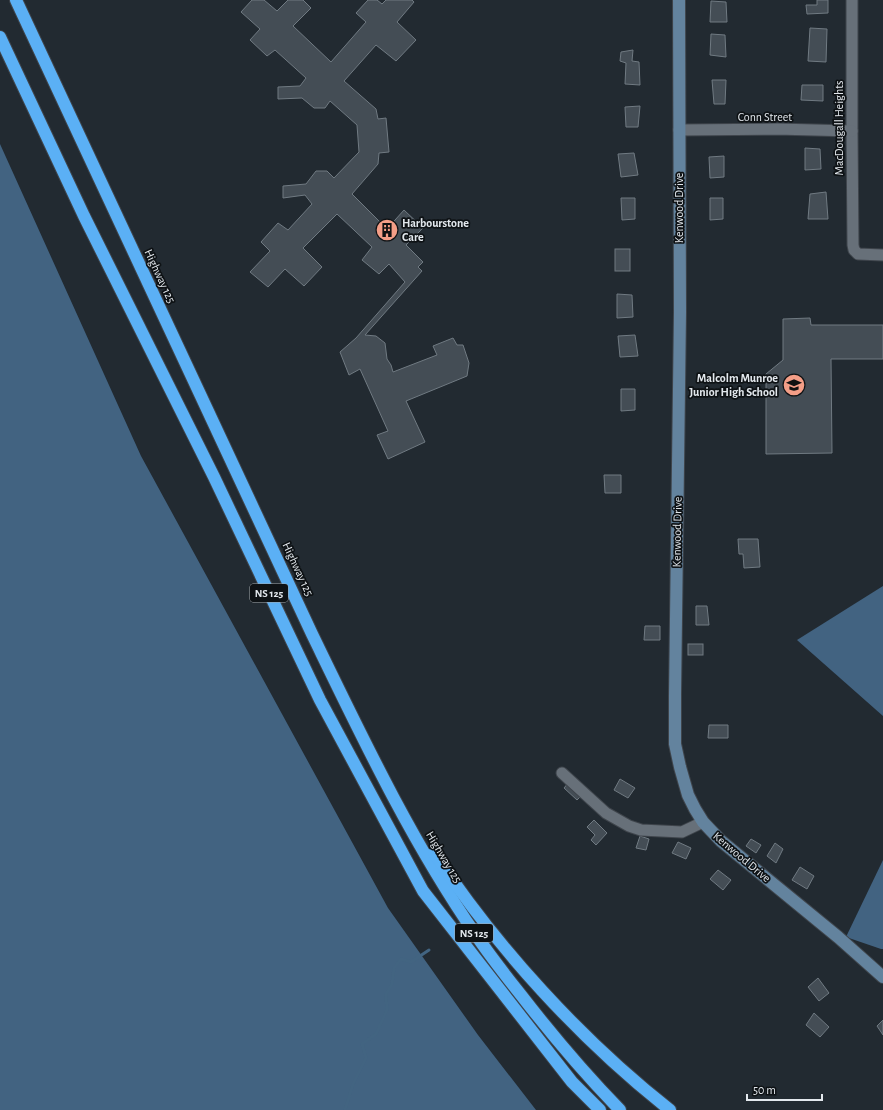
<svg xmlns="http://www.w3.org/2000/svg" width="883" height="1110" viewBox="0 0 883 1110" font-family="'Alegreya Sans',sans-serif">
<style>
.forest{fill:#426381}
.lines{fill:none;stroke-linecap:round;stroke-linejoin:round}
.stream{stroke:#426481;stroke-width:3}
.building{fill:#444d55;stroke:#707a82}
.street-casing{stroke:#3f454c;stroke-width:13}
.secondary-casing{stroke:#3f454c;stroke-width:14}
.highway-casing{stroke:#3f454c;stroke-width:14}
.street{stroke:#677079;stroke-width:11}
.secondary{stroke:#63839e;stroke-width:12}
.highway{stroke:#5bb0f5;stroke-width:12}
.labels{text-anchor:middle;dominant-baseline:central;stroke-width:3.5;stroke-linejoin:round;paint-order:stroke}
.shield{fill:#0e1215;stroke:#a3a8ac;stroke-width:1}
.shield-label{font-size:11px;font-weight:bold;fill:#e3e8ed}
.street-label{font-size:12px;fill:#e3e8ed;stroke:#0e1215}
.poi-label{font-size:12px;font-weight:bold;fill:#e3e8ed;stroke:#0e1215;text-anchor:start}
</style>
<rect width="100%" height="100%" fill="#222a31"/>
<!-- forest -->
<g class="forest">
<path d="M0 144 141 456 388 908 478 1035 536 1110H0Z"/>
<path d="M883 586V716L797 640Z"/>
<path d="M883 860V949H881L846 937Z"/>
</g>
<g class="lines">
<!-- stream -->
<path class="stream" d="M345 1110 353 1084 366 1058 362 1044 376 1034 387 1010 386 994 392 984 394 968 401 959 411 962 429 950"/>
</g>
<!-- building -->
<g class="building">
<path d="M252 0H264L277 11 288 0H303L311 8 293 26 331 62 366 22 356 13 368 0H377L382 4 386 0H412L414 2 397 22 416 40 396 61 376 45 344 81 376 109 378 119 386 118 389 152 379 153 378 164 352 194 387 229 404 210 423 228 406 245 423 262 418 267 422 271 365 335 376 336 385 343 387 359 391 365 393 372 437 355 433 346 453 338 457 345H463L469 363 467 376 406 401 425 442 388 459 377 435 388 431 360 369 349 375 340 352 356 338 405 282 389 264 379 274 362 260 372 247 337 214 303 248 322 267 304 286 285 269 268 287 250 272 270 251 261 242 278 223 288 230 312 204 305 195 283 198V186L306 184 316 171H327L334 178 359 152 357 125 330 101 325 108H314L302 98 278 99V87L300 86 306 78 275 50 267 56 250 40 260 29 241 12Z"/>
<path d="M817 0H828V13L807 14 806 5H817Z"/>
<path d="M711 1 726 2 727 22H710Z"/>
<path d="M810 28 827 29 826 62 808 61Z"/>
<path d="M711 34 725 35 726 57 710 55Z"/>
<path d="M633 50 632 61 639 62 640 85 625 84 626 63 620 61 621 52Z"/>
<path d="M712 80H726L725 104H714Z"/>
<path d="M802 85H823V101L801 100Z"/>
<path d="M640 106 638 127H626L625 107Z"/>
<path d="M805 148 820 149 821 169 805 170Z"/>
<path d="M634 153 638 175 621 177 618 154Z"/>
<path d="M724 156V177L710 178 709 157Z"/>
<path d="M826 192 828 219H808L810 194Z"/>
<path d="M621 198H635V219L622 220Z"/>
<path d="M710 198H723V219L710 220Z"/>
<rect x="615" y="249" width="15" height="22"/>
<path d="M617 294 632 295 633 317 617 318Z"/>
<path d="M810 318 811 325H883V359H831L832 453 766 454V374L783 360V319Z"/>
<path d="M635 335 638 356 620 357 618 336Z"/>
<path d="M621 389H635V410L621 411Z"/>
<path d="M604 475H621V493H605Z"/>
<path d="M738 539H758L760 567 744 568 743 554H739Z"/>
<path d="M696 606H707L709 625H696Z"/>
<path d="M645 626H660V640H644Z"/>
<rect x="688" y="644" width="15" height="11"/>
<path d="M709 725H728V738H708Z"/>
<path d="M620 779 635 788 628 798 614 790Z"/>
<path d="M569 782 583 794 577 800 564 788Z"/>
<path d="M594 820 607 833 596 845 591 840 595 835 587 827Z"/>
<path d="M640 836 649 839 646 850 636 848Z"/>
<path d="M751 839 761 845 756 853 746 846Z"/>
<path d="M678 842 691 848 686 859 672 853Z"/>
<path d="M775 843 783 849 776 863 767 856Z"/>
<path d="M800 867 814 876 807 889 792 880Z"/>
<path d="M718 870 731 880 723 890 710 879Z"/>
<path d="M818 978 829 993 819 1001 808 987Z"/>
<path d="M814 1013 829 1027 820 1037 806 1025Z"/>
<path d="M883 1020V1035L877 1026Z"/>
</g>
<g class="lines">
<!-- street casing -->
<g class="street-casing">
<g id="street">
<path d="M852 0V131L853 245 854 250 858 254 883 255"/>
<path d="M679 130 777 129 852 131"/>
<path d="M562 773 606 813 629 826 641 830 682 832 703 822"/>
</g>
</g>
<!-- secondary casing -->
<g class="secondary-casing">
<path id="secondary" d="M679 0 680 312 675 695V744L680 767 688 795 695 809 703 822 721 841 838 937 883 977"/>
</g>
<!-- highway casing -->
<g class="highway-casing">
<g id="highway">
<path d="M16 0 312 634C362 737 411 841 476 935 490 956 506 976 521 995 552 1035 585 1074 620 1110"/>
<path d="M0 37 84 216 214 477 320 700 423 891 572 1082 600 1110"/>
<path d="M434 853C497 948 581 1040 670 1110"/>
</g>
</g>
<!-- street -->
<use href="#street" class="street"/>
<!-- secondary -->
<use href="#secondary" class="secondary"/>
<!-- highway -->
<use href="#highway" class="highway"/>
</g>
<!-- icons -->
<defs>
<g id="building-disc" transform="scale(1.15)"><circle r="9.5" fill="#f49e87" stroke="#0e1215"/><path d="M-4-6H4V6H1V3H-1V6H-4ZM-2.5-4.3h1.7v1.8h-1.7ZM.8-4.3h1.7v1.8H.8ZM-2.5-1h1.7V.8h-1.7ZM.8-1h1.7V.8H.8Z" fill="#111"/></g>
<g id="school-disc" transform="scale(1.15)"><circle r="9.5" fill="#f49e87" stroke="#0e1215"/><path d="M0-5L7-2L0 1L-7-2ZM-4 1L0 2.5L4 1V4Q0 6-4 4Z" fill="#111"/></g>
</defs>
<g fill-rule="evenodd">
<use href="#building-disc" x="387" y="230"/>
<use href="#school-disc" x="794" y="385"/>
</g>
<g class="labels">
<!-- shield labels -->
<g class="shield">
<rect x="250" y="584" width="38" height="18" rx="3"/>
<rect x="455" y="924" width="38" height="18" rx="3"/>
</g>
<g class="shield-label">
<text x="269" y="593">NS 125</text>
<text x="474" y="933">NS 125</text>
</g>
<!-- street labels -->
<g class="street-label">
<text x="765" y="117">Conn Street</text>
<text transform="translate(839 128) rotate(-90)">MacDougall Heights</text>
<text transform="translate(679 208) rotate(-90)">Kenwood Drive</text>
<text transform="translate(160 276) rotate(65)">Highway 125</text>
<text transform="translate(677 532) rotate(-89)">Kenwood Drive</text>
<text transform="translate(298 569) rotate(65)">Highway 125</text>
<text transform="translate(444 857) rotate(59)">Highway 125</text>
<text transform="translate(742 857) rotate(40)">Kenwood Drive</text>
</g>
<!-- poi labels -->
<g class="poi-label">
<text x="402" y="223">Harbourstone<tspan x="402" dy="14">Care</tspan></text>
<text x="778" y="378" text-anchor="end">Malcolm Munroe<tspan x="778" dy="14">Junior High School</tspan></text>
</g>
</g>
<!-- scale -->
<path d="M747 1094v6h75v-6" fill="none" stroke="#e3e8ed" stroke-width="2"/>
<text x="753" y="1094" font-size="12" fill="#e3e8ed" stroke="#0e1215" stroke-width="3" paint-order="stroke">50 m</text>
</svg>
